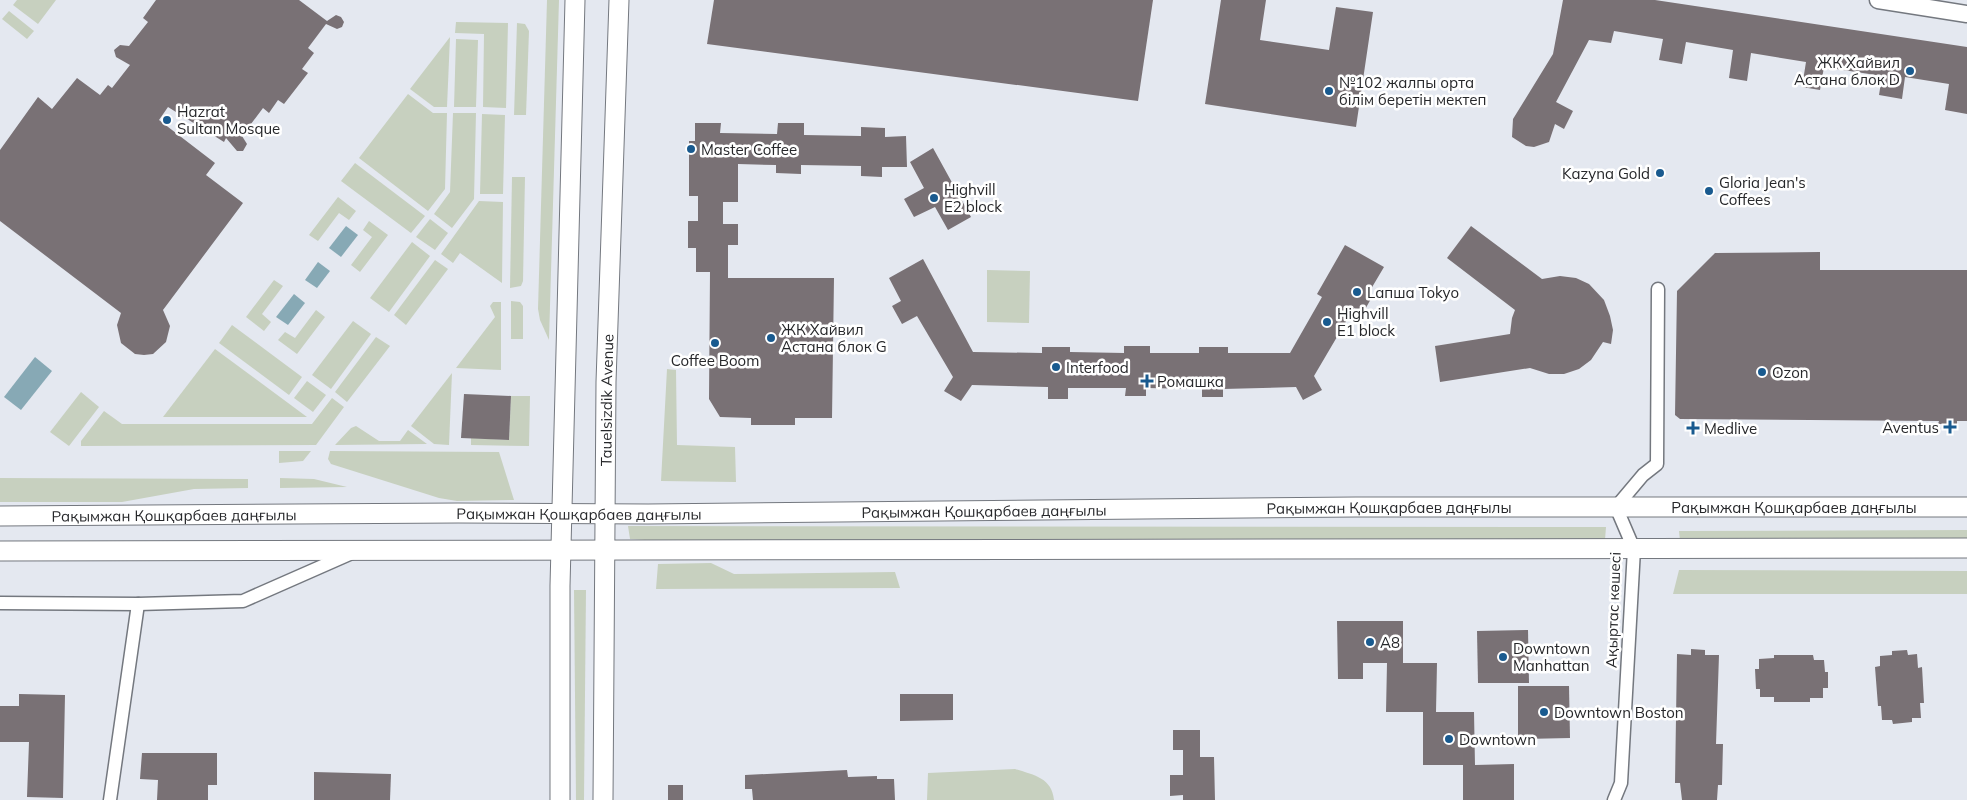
<svg xmlns="http://www.w3.org/2000/svg" width="1967" height="800" viewBox="0 0 1967 800" font-family="Mulish,sans-serif">
<style>
.green{fill:#c7d0bf}
.water{fill:#87a9b5}
.building{fill:#797175}
.lines{fill:none;stroke-linecap:round;stroke-linejoin:round}
.minor-casing{stroke:#74787f;stroke-width:15}
.tertiary-casing{stroke:#74787f;stroke-width:19}
.secondary-casing{stroke:#74787f;stroke-width:21}
.minor{stroke:#fff;stroke-width:12}
.tertiary{stroke:#fff;stroke-width:16}
.secondary{stroke:#fff;stroke-width:19}
.poi-dot{fill:#195a8f;stroke:#fff;stroke-width:2}
.labels{text-anchor:middle;dominant-baseline:central;stroke-width:5;stroke-linejoin:round;paint-order:stroke}
.poi-label{font-size:15px;fill:#26272a;stroke:#fff;text-anchor:start}
.street-label{font-size:15px;fill:#26272a;stroke:#fff}
</style>
<rect width="100%" height="100%" fill="#e4e8f0"/>
<!-- green -->
<g class="green">
<path d="M17 0H56L38 24 13 5Z"/>
<path d="M547 0H559L549 340 540 320 538 309Z"/>
<path d="M9 11 34 31 27 39 2 19Z"/>
<path d="M456 22 508 23 506 108 483 107 484 34 455 33Z"/>
<path d="M517 23 525 24 529 31 526 115H514Z"/>
<path d="M450 37 447 107H434L410 89Z"/>
<path d="M456 39 478 40 476 107H454Z"/>
<path d="M408 94 433 113H447L445 189 428 211 359 158Z"/>
<path d="M453 113H476L474 199 452 228 434 214 450 192Z"/>
<path d="M482 114 505 115 503 194H480Z"/>
<path d="M355 163 425 216 411 233 341 181Z"/>
<path d="M512 177H525L523 281 521 286 510 288Z"/>
<path d="M338 197 356 211 349 220 339 213 318 241 309 235Z"/>
<path d="M479 201 503 202 502 283 460 253 453 263 441 254Z"/>
<path d="M430 219 448 233 435 250 416 237Z"/>
<path d="M369 221 388 235 360 272 351 265 372 237 363 230Z"/>
<path d="M412 242 430 256 389 312 370 298Z"/>
<path d="M435 260 448 269 406 325 394 315Z"/>
<path d="M987 270 1030 271 1029 323 987 322Z"/>
<path d="M274 280 283 286 262 314 271 322 264 331 246 317Z"/>
<path d="M511 301 520 302 523 306V339H511Z"/>
<path d="M493 302H501V370L456 368 495 317 490 306Z"/>
<path d="M316 310 325 317 297 354 278 340 285 332 295 338Z"/>
<path d="M353 321 371 334 331 389 312 375Z"/>
<path d="M232 325 302 377 289 395 219 343Z"/>
<path d="M376 337 390 346 347 402 335 392Z"/>
<path d="M215 349 307 417H163Z"/>
<path d="M667 369 676 370 677 445 735 447 736 482 661 481Z"/>
<path d="M452 373 449 445 434 444 411 426Z"/>
<path d="M307 381 326 395 313 412 294 398Z"/>
<path d="M81 392 99 407 69 446 50 432Z"/>
<path d="M511 396H530L529 446 471 445V438L509 440Z"/>
<path d="M332 398 344 407 316 445 81 446V441L104 411 122 424H312Z"/>
<path d="M356 426 379 441H400L408 430 427 444 335 445 351 428Z"/>
<path d="M279 451H311L303 461 279 463Z"/>
<path d="M330 451 499 452 514 500 457 501 439 498 331 464 328 459Z"/>
<path d="M0 478 248 479V488L194 489 122 502H0Z"/>
<path d="M280 478 314 479 347 487 280 488Z"/>
<path d="M628 526 1606 527 1605 540 659 541 630 539Z"/>
<path d="M1967 530V541H1680L1679 531Z"/>
<path d="M711 563 734 574 895 572 900 588 656 589 658 564Z"/>
<path d="M1679 570 1967 571V594H1673Z"/>
<path d="M574 590H586L584 800H576Z"/>
<path d="M1015 769C1034 775 1052 778 1054 800H927L928 773Z"/>
</g>
<!-- water -->
<g class="water">
<path d="M346 226 358 235 341 257 329 248Z"/>
<path d="M318 262 330 271 317 288 305 280Z"/>
<path d="M294 294 305 303 288 325 276 317Z"/>
<path d="M35 357 52 371 21 410 4 397Z"/>
</g>
<!-- building -->
<g class="building">
<path d="M156 0H299L327 21 336 15 341 17 344 22 342 27 337 29 326 24 308 48 314 53 302 69 308 73 284 104 278 100 269 113 263 108 242 136 247 144 243 151H237L226 138 224 142 168 107 159 120 215 163 206 175 243 203 163 310 170 326 166 342 153 354 144 355 135 354 121 343 117 325 121 313 0 221V150L38 97 52 109 77 78 100 95 108 85 112 88 130 65 116 57 114 50 120 45 129 46 148 22 143 18Z"/>
<path d="M714 0H1153L1138 101 707 44Z"/>
<path d="M1221 0H1266L1260 40 1329 50 1336 7 1373 12 1356 127 1205 104Z"/>
<path d="M1563 0H1655L1967 47V114L1945 110 1949 84 1905 77 1902 99 1879 95 1882 76 1824 67 1820 90 1802 87 1806 62 1751 53 1747 81 1729 78 1733 50 1686 42 1682 64 1659 60 1663 39 1614 31 1611 43 1589 40 1556 102 1573 111 1564 129 1555 124 1549 142 1534 147 1526 146 1512 137 1513 119 1553 54Z"/>
<path d="M695 123H721L720 133 777 134 778 123H804V135L861 136V127L885 128V137L906 136 907 167H882V177L861 176V166L801 165V174L776 173V165L738 164V202H723V224H738V245H728V278H834L832 418H795V425H751V418L720 417 709 399 710 272H696V248H688V221H698V196H689V141H695Z"/>
<path d="M933 148 971 217 948 230 935 207 914 217 904 199 924 188 910 162Z"/>
<path d="M1471 226 1542 279 1560 276 1576 278 1589 284 1604 300 1610 316 1613 330 1611 344 1603 342 1591 360 1579 369 1564 374H1549L1530 368 1440 382 1435 346 1510 334 1512 318 1515 310 1447 258Z"/>
<path d="M1345 245 1384 267 1368 294 1372 297 1363 313 1354 308 1314 376 1322 390 1303 400 1296 387 1223 389V397H1202V389L1146 388V396H1125L1126 388H1068V399H1048V387L972 385 961 401 944 391 953 377 917 316 902 324 892 306 901 301 889 278 923 259 973 352 1042 353V347H1070V352L1124 353V346H1150V353H1199V347H1228V353H1290L1322 297 1317 294Z"/>
<path d="M1820 252V270H1967V421H1957V424H1938L1939 421 1680 419 1675 415 1677 291 1715 253Z"/>
<path d="M464 394 511 396 509 440 461 438Z"/>
<path d="M1337 621H1403V663H1437L1436 712H1474L1475 765 1514 764V800H1463V765H1423V712H1386L1387 663H1363V679H1338Z"/>
<path d="M1528 630 1529 683H1478L1477 631Z"/>
<path d="M1691 649 1705 650V655H1719L1716 744H1723L1722 785H1718L1717 800H1682L1680 783H1675L1677 654 1691 655Z"/>
<path d="M1907 650 1908 655 1917 654 1918 668 1922 667 1924 703H1920L1921 718H1912V722L1893 724 1892 720H1882L1881 706H1878L1875 667 1880 666V656L1892 655V651Z"/>
<path d="M1774 655H1813L1814 660H1824L1825 672H1828V688H1823V698H1810V702H1774V697H1760V689H1756L1755 669H1759V659L1774 658Z"/>
<path d="M1518 686H1569L1570 738 1518 739Z"/>
<path d="M19 694 65 695 63 798 27 797 29 742H0V706H19Z"/>
<path d="M900 694H953V720L900 721Z"/>
<path d="M1173 730H1200V757H1214L1215 800H1183V795L1170 796V775H1183V750H1173Z"/>
<path d="M142 753H217V785H208V800H157L158 780 140 779Z"/>
<path d="M847 770 848 777 877 776V779H894L895 800H753L752 789H745V775Z"/>
<path d="M314 772 391 774 390 800H314Z"/>
<rect x="668" y="785" width="15" height="15"/>
</g>
<g class="lines">
<!-- minor casing -->
<g class="minor-casing">
<g id="minor">
<path d="M0 603 138 604 243 601 352 553"/>
<path d="M110 800 138 604"/>
<path d="M1614 800 1621 783 1634 549 1616 507 1643 475 1657 464 1658 289"/>
</g>
</g>
<!-- tertiary casing -->
<g class="tertiary-casing">
<path id="tertiary" d="M1878 0 1967 14"/>
</g>
<!-- secondary casing -->
<g class="secondary-casing">
<g id="secondary">
<path id="s1" d="M0 516 458 513 648 514 1356 507H1967"/>
<path d="M0 551 1967 548"/>
<path d="M560 800V586L575 0"/>
<path id="s2" d="M603 800 606 382 619 0"/>
</g>
</g>
<!-- minor -->
<use href="#minor" class="minor"/>
<!-- tertiary -->
<use href="#tertiary" class="tertiary"/>
<!-- secondary -->
<use href="#secondary" class="secondary"/>
</g>
<!-- markers -->
<g class="poi-dot">
<circle cx="1910" cy="71" r="5"/>
<circle cx="1329" cy="91" r="5"/>
<circle cx="167" cy="120" r="5"/>
<circle cx="691" cy="149" r="5"/>
<circle cx="1660" cy="173" r="5"/>
<circle cx="1709" cy="191" r="5"/>
<circle cx="934" cy="198" r="5"/>
<circle cx="1357" cy="292" r="5"/>
<circle cx="1327" cy="322" r="5"/>
<circle cx="771" cy="338" r="5"/>
<circle cx="715" cy="343" r="5"/>
<circle cx="1056" cy="367" r="5"/>
<circle cx="1762" cy="372" r="5"/>
<path d="M1144.5 373.5h5v5h5v5h-5v5h-5v-5h-5v-5h5z"/>
<path d="M1947.5 419.5h5v5h5v5h-5v5h-5v-5h-5v-5h5z"/>
<path d="M1690.5 420.5h5v5h5v5h-5v5h-5v-5h-5v-5h5z"/>
<circle cx="1370" cy="642" r="5"/>
<circle cx="1503" cy="657" r="5"/>
<circle cx="1544" cy="712" r="5"/>
<circle cx="1449" cy="739" r="5"/>
</g>
<g class="labels">
<!-- poi labels -->
<g class="poi-label">
<text x="1900" y="62" text-anchor="end">ЖК Хайвил<tspan x="1900" dy="17">Астана блок D</tspan></text>
<text x="1339" y="82">№102 жалпы орта<tspan x="1339" dy="17">білім беретін мектеп</tspan></text>
<text x="177" y="111">Hazrat<tspan x="177" dy="17">Sultan Mosque</tspan></text>
<text x="701" y="149">Master Coffee</text>
<text x="1650" y="173" text-anchor="end">Kazyna Gold</text>
<text x="1719" y="182">Gloria Jean's<tspan x="1719" dy="17">Coffees</tspan></text>
<text x="944" y="189">Highvill<tspan x="944" dy="17">E2 block</tspan></text>
<text x="1367" y="292">Lапша Tokyo</text>
<text x="1337" y="313">Highvill<tspan x="1337" dy="17">E1 block</tspan></text>
<text x="781" y="329">ЖК Хайвил<tspan x="781" dy="17">Астана блок G</tspan></text>
<text x="715" y="360" text-anchor="middle">Coffee Boom</text>
<text x="1066" y="367">Interfood</text>
<text x="1772" y="372">Ozon</text>
<text x="1157" y="381">Ромашка</text>
<text x="1939" y="427" text-anchor="end">Aventus</text>
<text x="1704" y="428">Medlive</text>
<text x="1380" y="642">А8</text>
<text x="1513" y="648">Downtown<tspan x="1513" dy="17">Manhattan</tspan></text>
<text x="1554" y="712">Downtown Boston</text>
<text x="1459" y="739">Downtown</text>
</g>
<!-- street labels -->
<g class="street-label">
<text stroke="none"><textPath href="#s2" startOffset="400">Tauelsizdik Avenue</textPath></text>
<text stroke="none"><textPath href="#s1" startOffset="1794">Рақымжан Қошқарбаев даңғылы</textPath></text>
<text stroke="none"><textPath href="#s1" startOffset="1389">Рақымжан Қошқарбаев даңғылы</textPath></text>
<text stroke="none"><textPath href="#s1" startOffset="984">Рақымжан Қошқарбаев даңғылы</textPath></text>
<text stroke="none"><textPath href="#s1" startOffset="579">Рақымжан Қошқарбаев даңғылы</textPath></text>
<text stroke="none"><textPath href="#s1" startOffset="174">Рақымжан Қошқарбаев даңғылы</textPath></text>
<text transform="translate(1613 610) rotate(-88)">Ақыртас көшесі</text>
</g>
</g>
</svg>
